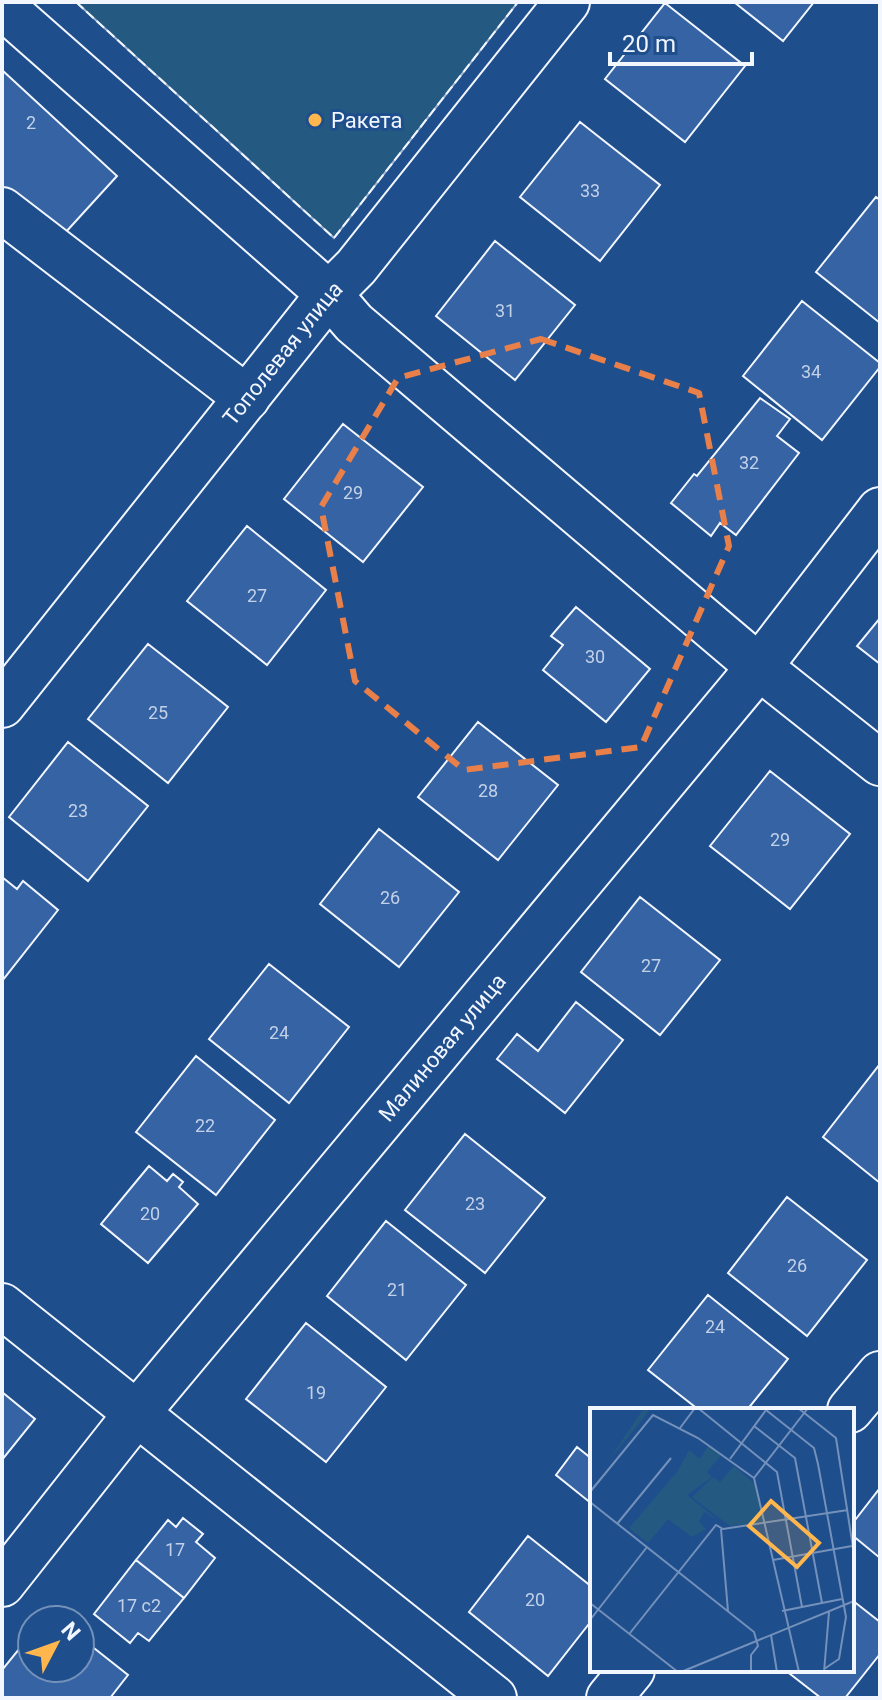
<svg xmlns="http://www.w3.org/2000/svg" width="882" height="1700" font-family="Roboto,sans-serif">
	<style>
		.pitch { fill: #245a82; stroke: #a8bbd7; stroke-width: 2 }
		.building { fill: #3563a3; stroke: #f2f6ff; stroke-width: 2 }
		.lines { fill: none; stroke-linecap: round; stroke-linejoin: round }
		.minor-casing { stroke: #f2f6ff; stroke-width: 48 }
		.minor { stroke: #1f4e8c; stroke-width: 44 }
		.fence { stroke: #f2f6ff; stroke-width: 2; stroke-dasharray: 10 4; stroke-linecap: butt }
		.marked { fill: none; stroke: #ea8049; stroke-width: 6; stroke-dasharray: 16 10; stroke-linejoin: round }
		.poi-dot { fill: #ffb74d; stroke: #1f4e8c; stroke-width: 3 }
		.labels { text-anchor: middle; stroke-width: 6; stroke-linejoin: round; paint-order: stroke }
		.number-label { font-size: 18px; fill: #c3d1e8 }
		.poi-label { font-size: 22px; fill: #f2f6ff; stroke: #1f4e8c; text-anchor: start }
		.street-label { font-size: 22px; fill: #f2f6ff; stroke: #1f4e8c }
		.inset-road { fill: none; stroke: #7391ba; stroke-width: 2 }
		.view { fill: #ffb74d; fill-opacity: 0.15; stroke: #ffb74d; stroke-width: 4 }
		.inset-edge { fill: none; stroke: #f2f6ff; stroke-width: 4 }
	</style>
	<rect width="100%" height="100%" fill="#1f4e8c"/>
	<path class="pitch" d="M 76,2 L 518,2 L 334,238 Z"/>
	<path class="building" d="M 734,2 L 814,2 L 783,41 Z
		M 665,3 L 745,66 L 685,142 L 605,79 Z
		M 2,70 L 117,176 L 54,245 L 2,197 Z
		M 580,122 L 660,185 L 600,261 L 520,197 Z
		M 876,197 L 880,200 L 880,323 L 816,272 Z
		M 495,241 L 575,305 L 515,380 L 436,316 Z
		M 802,301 L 880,363 L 880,367 L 822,440 L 743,376 Z
		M 760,398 L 790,419 L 777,436 L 799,453 L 736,535 L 720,523 L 711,536 L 671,503 L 694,474 L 697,476 Z
		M 343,424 L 423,487 L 363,562 L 284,499 Z
		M 247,526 L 326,590 L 267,665 L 187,601 Z
		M 576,607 L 650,669 L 606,722 L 543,670 L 563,645 L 551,636 Z
		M 880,618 L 880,664 L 857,646 Z
		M 148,644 L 228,707 L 168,783 L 88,719 Z
		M 478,722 L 558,785 L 498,860 L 418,797 Z
		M 68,742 L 148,806 L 88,881 L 9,817 Z
		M 770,771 L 850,834 L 790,909 L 710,846 Z
		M 379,829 L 459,892 L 399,967 L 320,904 Z
		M 2,877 L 17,889 L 23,881 L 58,910 L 2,981 Z
		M 640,897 L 720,960 L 660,1035 L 581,972 Z
		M 269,964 L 349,1027 L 289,1103 L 209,1039 Z
		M 576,1002 L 623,1040 L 565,1113 L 497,1059 L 517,1034 L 538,1051 Z
		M 196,1056 L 275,1120 L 216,1195 L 136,1132 Z
		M 880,1064 L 880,1183 L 823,1137 Z
		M 465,1134 L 545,1198 L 485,1273 L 405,1210 Z
		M 149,1166 L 167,1181 L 173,1174 L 183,1182 L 179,1187 L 198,1204 L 148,1263 L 101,1224 Z
		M 787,1197 L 867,1260 L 807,1336 L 728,1273 Z
		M 386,1221 L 466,1285 L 406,1360 L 327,1296 Z
		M 708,1295 L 788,1359 L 747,1410 L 699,1410 L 648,1370 Z
		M 306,1323 L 386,1387 L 326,1462 L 246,1399 Z
		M 2,1392 L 35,1419 L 2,1460 Z
		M 577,1447 L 592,1459 L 592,1504 L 556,1475 Z
		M 880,1488 L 880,1558 L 852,1535 L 852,1524 Z
		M 183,1518 L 203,1534 L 196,1542 L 215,1558 L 184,1598 L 136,1560 L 168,1520 L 176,1527 Z
		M 528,1536 L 592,1587 L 592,1620 L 548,1676 L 469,1612 Z
		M 136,1560 L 184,1598 L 149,1641 L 138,1633 L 130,1643 L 94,1614 Z
		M 852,1600 L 880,1622 L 880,1654 L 845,1698 L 821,1698 L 785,1670 L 852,1670 Z
		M 32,1633 L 32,1668 L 80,1668 L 80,1637 L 128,1675 L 110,1698 L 3,1698 L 2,1670 Z"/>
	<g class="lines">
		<defs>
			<g id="minor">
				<path d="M 2,6 L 329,294 L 354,323 L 759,667 L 880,763"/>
				<path d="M 2,210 L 247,398"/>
				<path id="s1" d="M 2,705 L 329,294 L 356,267 L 567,2"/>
				<path d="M 2,1306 L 494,1698"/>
				<path d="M 850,1410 L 880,1374"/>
				<path id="s2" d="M 2,1584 L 137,1413 L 759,667 L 880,510"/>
				<path d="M 609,1698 L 632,1670"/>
			</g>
		</defs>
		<use href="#minor" class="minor-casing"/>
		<use href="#minor" class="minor"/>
		<path class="fence" d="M 76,2 L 334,238 L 518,2"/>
	</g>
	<path class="marked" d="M 541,339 L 699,393 L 729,546 L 641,747 L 464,770 L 355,681 L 321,507 L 398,378 Z"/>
	<circle class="poi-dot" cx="315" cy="120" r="8"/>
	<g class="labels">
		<g class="number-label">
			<text x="31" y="129">2</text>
			<text x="590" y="197">33</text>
			<text x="505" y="317">31</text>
			<text x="811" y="378">34</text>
			<text x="749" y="469">32</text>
			<text x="353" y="499">29</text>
			<text x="257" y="602">27</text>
			<text x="595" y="663">30</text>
			<text x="158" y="719">25</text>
			<text x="488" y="797">28</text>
			<text x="78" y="817">23</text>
			<text x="780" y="846">29</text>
			<text x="390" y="904">26</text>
			<text x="651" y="972">27</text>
			<text x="279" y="1039">24</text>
			<text x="205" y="1132">22</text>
			<text x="475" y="1210">23</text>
			<text x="150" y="1220">20</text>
			<text x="797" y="1272">26</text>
			<text x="397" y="1296">21</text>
			<text x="715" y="1333">24</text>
			<text x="316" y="1399">19</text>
			<text x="175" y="1556">17</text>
			<text x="535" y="1606">20</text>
			<text x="139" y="1612">17 с2</text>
		</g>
		<g class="poi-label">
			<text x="331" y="128">Ракета</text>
		</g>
		<g class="street-label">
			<text dy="8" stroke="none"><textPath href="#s1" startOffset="450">Тополевая улица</textPath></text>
			<text dy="8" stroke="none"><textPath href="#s2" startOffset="694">Малиновая улица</textPath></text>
		</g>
	</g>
	<g transform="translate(590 1408)">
		<rect width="264" height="264" fill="#1f4e8c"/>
		<path d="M 118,38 L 131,47 L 117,64 L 122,69 L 97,87 L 128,112 L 114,104 L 109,114 L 116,121 L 102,129 L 78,111 L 58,135 L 39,120 L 87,64 L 99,42 L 110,51 Z" fill="#245a82"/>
		<path d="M 54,0 L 59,0 L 56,7 L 19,52 Z" fill="#245a82"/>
		<path d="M 144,58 L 167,78 L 174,114 L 140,118 L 102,89 L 123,69 L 130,74 Z" fill="#245a82"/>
		<path class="inset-road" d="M 108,0 L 187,64 L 212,199M 208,0 L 246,30 L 264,146M 176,2 L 224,40 L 228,56 L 256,209 L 249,251 L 234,261M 164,18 L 205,50 L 232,195M 90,20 L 105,0M 140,51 L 176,2M 164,70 L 218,0M 0,84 L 63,7 L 108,30 L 164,70 L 209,264M 0,94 L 164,224 L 168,238 L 161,247 L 161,264M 27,116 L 81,50M 131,121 L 138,203M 183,152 L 262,138M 0,195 L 88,264M 192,203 L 252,191M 0,212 L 57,139M 40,225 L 126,117 L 133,121 L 258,102M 181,227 L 187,264M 91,264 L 264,193M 234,264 L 239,204"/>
		<path class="view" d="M 181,93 L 229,135 L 207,159 L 159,118 Z"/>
		<rect width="264" height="264" class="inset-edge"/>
	</g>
	<rect width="882" height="1700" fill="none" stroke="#f2f6ff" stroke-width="8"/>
	<g transform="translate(56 1644) rotate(49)"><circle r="38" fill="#1f4e8c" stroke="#7391ba" stroke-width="2"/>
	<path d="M0-6L14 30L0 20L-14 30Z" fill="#ffb74d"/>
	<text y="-12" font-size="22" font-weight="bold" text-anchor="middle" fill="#f2f6ff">N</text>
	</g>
	<path d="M610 52v12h142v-12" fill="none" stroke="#f2f6ff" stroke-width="4"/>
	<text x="622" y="52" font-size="24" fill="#f2f6ff" stroke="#1f4e8c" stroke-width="6" paint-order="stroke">20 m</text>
</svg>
